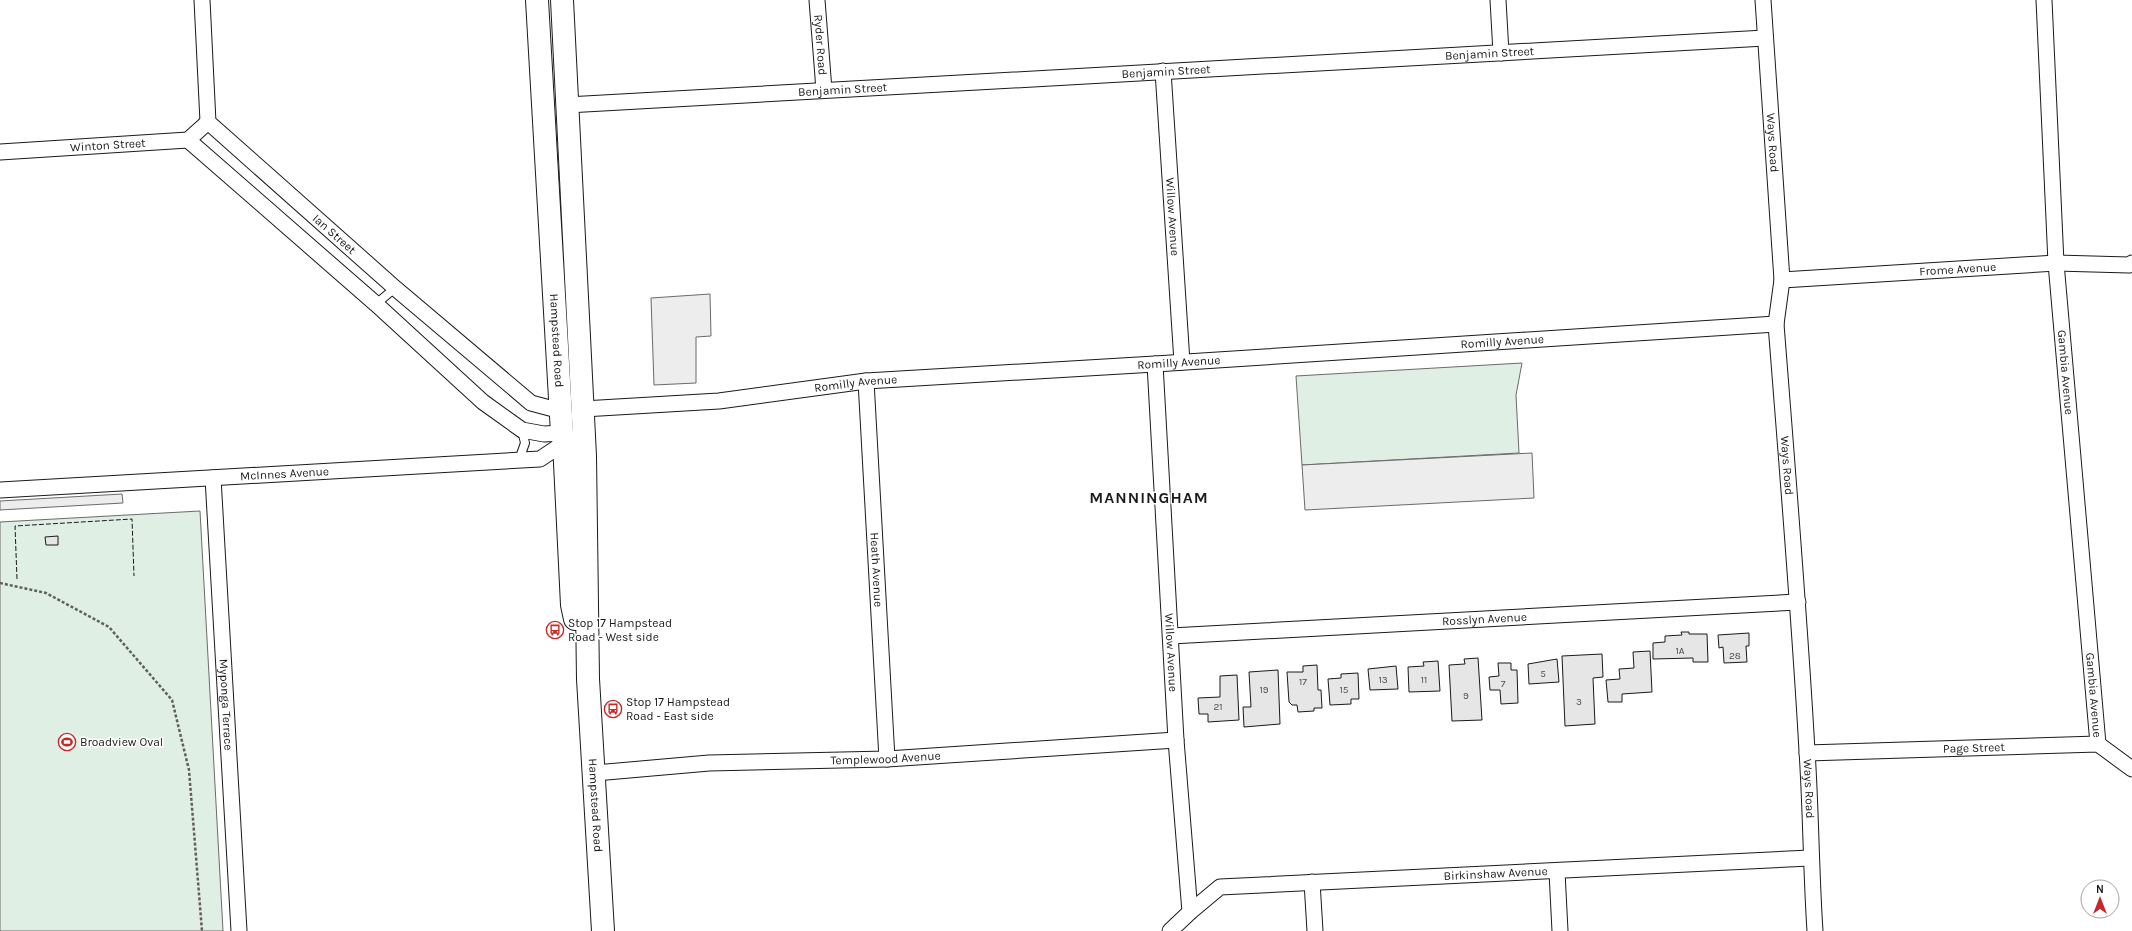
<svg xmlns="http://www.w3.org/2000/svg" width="2132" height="931" font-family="Karla,sans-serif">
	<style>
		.green { fill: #e0efe3; stroke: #6a6a6a }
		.parking { fill: #ededed; stroke: #6a6a6a }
		.building { fill: #e6e6e6; stroke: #1a1a1a }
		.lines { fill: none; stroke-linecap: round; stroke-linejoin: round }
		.service-casing { stroke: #1a1a1a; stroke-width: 10 }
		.minor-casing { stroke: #1a1a1a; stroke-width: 17 }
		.trunk-casing { stroke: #1a1a1a; stroke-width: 24 }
		.path { stroke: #5f5f5f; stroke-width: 2.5; stroke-dasharray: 3 2; stroke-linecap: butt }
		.service { stroke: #fff; stroke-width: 8 }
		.minor { stroke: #fff; stroke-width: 15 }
		.trunk { stroke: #fff; stroke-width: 22 }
		.fence { stroke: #1a1a1a; stroke-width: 1; stroke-dasharray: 5 2; stroke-linecap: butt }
		.labels { text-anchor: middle; stroke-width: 3; stroke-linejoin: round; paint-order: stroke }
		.number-label { font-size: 10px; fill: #4d4d4d }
		.street-label { font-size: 12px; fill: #1a1a1a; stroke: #fff }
		.poi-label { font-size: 12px; fill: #1a1a1a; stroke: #fff; text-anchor: start }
		.district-label { font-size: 16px; font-weight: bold; letter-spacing: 1px; fill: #1a1a1a; stroke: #fff }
	</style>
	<rect width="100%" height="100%" fill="#fff"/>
	<path class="green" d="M 1522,363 L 1516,395 L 1519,453 L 1302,465 L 1296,376 Z
		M 200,511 L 223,931 L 0,931 L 0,522 Z"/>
	<path class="parking" d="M 710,294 L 711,336 L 696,337 L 696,383 L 654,385 L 651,298 Z
		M 1532,453 L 1534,498 L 1305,510 L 1302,465 Z
		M 122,494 L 123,503 L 0,510 L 0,501 Z"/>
	<path class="building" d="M 58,536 L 58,545 L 46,545 L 45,537 Z
		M 1681,632 L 1689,632 L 1689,634 L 1707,634 L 1708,662 L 1693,662 L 1693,658 L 1653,659 L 1653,643 L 1665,642 L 1665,636 L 1682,635 Z
		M 1749,633 L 1749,646 L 1746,646 L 1747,662 L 1724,663 L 1723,647 L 1719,648 L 1718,635 Z
		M 1650,651 L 1652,692 L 1622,694 L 1622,702 L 1608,702 L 1606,680 L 1620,679 L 1619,669 L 1634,668 L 1633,652 Z
		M 1602,654 L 1603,677 L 1593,678 L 1595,724 L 1565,726 L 1562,656 Z
		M 1478,658 L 1482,720 L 1452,721 L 1449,665 L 1465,664 L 1464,659 Z
		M 1557,659 L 1559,682 L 1529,684 L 1528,664 Z
		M 1438,661 L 1440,691 L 1409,692 L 1408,667 L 1424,666 L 1423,662 Z
		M 1498,663 L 1511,663 L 1511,670 L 1517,670 L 1518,703 L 1501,704 L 1500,690 L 1490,690 L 1489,677 L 1499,676 Z
		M 1317,665 L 1318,690 L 1321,690 L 1322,708 L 1314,708 L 1314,711 L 1298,712 L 1297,705 L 1292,705 L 1289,702 L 1287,672 L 1303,672 L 1303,666 Z
		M 1396,666 L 1398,689 L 1370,690 L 1368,669 Z
		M 1278,670 L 1280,724 L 1244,727 L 1243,707 L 1251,707 L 1249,672 Z
		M 1358,673 L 1359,699 L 1351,699 L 1351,704 L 1330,705 L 1328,679 L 1341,678 L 1341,674 Z
		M 1237,675 L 1239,720 L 1208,722 L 1208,714 L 1199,714 L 1198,698 L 1220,697 L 1220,676 Z"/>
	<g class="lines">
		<defs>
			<path id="service" d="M 376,304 L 395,288
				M 519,460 L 525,443 L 522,430"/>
			<g id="minor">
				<path id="s1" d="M 202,0 L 208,122 L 395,288 L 531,403 L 561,411"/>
				<path id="s2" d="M 817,0 L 824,90"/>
				<path d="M 1498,0 L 1501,53"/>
				<path id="s3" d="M 1763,0 L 1782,280 L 1776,324 C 1787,466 1799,608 1807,751 C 1811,811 1811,871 1815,931"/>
				<path id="s4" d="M 2044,0 L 2056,263 L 2098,744"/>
				<path id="s5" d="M 1163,71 L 1182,362"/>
				<path id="s6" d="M 567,105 L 1765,38"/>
				<path d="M 188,140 L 376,304 L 483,402 L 522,430 L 544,434 L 562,433"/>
				<path id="s7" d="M 0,152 L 188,140 L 208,122"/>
				<path id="s8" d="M 1782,280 L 2056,263 L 2129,265 L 2132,263"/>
				<path id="s9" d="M 1155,364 L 1176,740 L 1190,912 L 1170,931"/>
				<path id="s10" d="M 866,381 L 887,759"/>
				<path id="s11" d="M 583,409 L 719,401 L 866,381 L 1155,364 L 1776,324"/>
				<path id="s12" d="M 213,478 L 239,931"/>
				<path id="s13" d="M 0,490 L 540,459 L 564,443"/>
				<path id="s14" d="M 1171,636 L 1798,602"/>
				<path id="s15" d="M 1807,753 L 2098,744 L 2132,769"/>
				<path id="s16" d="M 595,773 L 709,763 L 887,759 L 1176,740"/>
				<path d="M 1557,872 L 1560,931"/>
				<path d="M 1312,882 L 1315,931"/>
				<path id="s17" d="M 1190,912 L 1220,887 L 1810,858"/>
			</g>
			<g id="trunk">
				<path id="s18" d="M 537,0 L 562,433 L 564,443 L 572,605 L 575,619"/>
				<path id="s19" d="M 562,0 L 585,456 L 588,679 L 603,931"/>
			</g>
		</defs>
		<use href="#service" class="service-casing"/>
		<use href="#minor" class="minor-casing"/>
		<use href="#trunk" class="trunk-casing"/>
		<path class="path" d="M 0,583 L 46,593 L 109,627 L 172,700 L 189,770 L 202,931"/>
		<use href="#service" class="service"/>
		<use href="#minor" class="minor"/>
		<use href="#trunk" class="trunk"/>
		<path class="fence" d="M 17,579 L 15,526 L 132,519 L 134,576"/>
	</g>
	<defs>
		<symbol id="bus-ring" viewBox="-11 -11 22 22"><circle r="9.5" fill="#fff" stroke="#c62828" stroke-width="1.5"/><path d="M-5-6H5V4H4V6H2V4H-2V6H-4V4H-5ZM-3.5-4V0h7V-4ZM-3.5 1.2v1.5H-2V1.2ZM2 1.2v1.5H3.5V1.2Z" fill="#c62828"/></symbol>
		<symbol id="stadium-ring" viewBox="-11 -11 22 22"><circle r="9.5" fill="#fff" stroke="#c62828" stroke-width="1.5"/><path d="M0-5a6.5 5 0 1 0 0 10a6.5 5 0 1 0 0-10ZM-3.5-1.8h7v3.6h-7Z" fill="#c62828"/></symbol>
	</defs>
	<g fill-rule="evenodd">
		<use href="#bus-ring" x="545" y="620" width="20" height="20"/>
		<use href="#bus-ring" x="603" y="699" width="20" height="20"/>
		<use href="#stadium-ring" x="57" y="732" width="20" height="20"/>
	</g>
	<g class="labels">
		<g class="number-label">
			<text x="1680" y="654">1A</text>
			<text x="1735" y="659">28</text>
			<text x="1543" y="677">5</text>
			<text x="1383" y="683">13</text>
			<text x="1424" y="683">11</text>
			<text x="1303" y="685">17</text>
			<text x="1503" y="687">7</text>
			<text x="1264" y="693">19</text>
			<text x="1344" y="693">15</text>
			<text x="1466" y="699">9</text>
			<text x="1579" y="705">3</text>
			<text x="1218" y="710">21</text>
		</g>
		<g class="street-label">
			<text dy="4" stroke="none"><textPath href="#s2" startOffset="45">Ryder Road</textPath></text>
			<text dy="4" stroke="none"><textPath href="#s6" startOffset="924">Benjamin Street</textPath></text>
			<text dy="4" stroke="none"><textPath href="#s6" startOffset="600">Benjamin Street</textPath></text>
			<text dy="4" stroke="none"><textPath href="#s6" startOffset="276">Benjamin Street</textPath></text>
			<text dy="4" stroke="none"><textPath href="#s3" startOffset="143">Ways Road</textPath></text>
			<text dy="4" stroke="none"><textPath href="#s7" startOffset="108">Winton Street</textPath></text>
			<text dy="4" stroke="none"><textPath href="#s5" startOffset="146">Willow Avenue</textPath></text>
			<text dy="4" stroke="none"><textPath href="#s1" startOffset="291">Ian Street</textPath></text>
			<text dy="4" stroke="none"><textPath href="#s8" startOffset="176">Frome Avenue</textPath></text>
			<text dy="4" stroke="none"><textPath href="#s18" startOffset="341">Hampstead Road</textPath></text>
			<text dy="4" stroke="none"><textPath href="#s11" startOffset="922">Romilly Avenue</textPath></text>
			<text dy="4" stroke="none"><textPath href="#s11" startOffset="598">Romilly Avenue</textPath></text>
			<text dy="4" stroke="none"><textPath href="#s4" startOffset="373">Gambia Avenue</textPath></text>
			<text dy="4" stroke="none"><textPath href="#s11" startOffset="274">Romilly Avenue</textPath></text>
			<text dy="4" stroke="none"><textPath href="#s3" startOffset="467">Ways Road</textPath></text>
			<text dy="4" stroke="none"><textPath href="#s13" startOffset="285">McInnes Avenue</textPath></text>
			<text dy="4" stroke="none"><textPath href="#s10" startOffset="189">Heath Avenue</textPath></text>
			<text dy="4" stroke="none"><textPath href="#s14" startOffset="314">Rosslyn Avenue</textPath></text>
			<text dy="4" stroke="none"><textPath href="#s9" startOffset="289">Willow Avenue</textPath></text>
			<text dy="4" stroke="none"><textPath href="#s4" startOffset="697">Gambia Avenue</textPath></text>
			<text dy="4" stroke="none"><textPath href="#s12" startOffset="227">Myponga Terrace</textPath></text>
			<text dy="4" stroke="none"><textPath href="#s15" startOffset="167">Page Street</textPath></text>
			<text dy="4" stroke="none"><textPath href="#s16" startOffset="291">Templewood Avenue</textPath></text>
			<text dy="4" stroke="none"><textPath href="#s3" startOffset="791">Ways Road</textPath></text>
			<text dy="4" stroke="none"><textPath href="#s19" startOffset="806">Hampstead Road</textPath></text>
			<text dy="4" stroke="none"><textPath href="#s17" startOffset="315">Birkinshaw Avenue</textPath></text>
		</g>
		<g class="poi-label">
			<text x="568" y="627">Stop 17 Hampstead<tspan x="568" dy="14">Road - West side</tspan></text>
			<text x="626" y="706">Stop 17 Hampstead<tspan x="626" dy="14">Road - East side</tspan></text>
			<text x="80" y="746">Broadview Oval</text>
		</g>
		<g class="district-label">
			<text x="1149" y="503">MANNINGHAM</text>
		</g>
	</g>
	<g transform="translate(2100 899)"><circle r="19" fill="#ffffff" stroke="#a3a3a3"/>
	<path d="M0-3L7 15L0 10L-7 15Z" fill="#c62828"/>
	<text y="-6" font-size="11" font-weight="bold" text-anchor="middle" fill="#1a1a1a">N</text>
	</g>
</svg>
